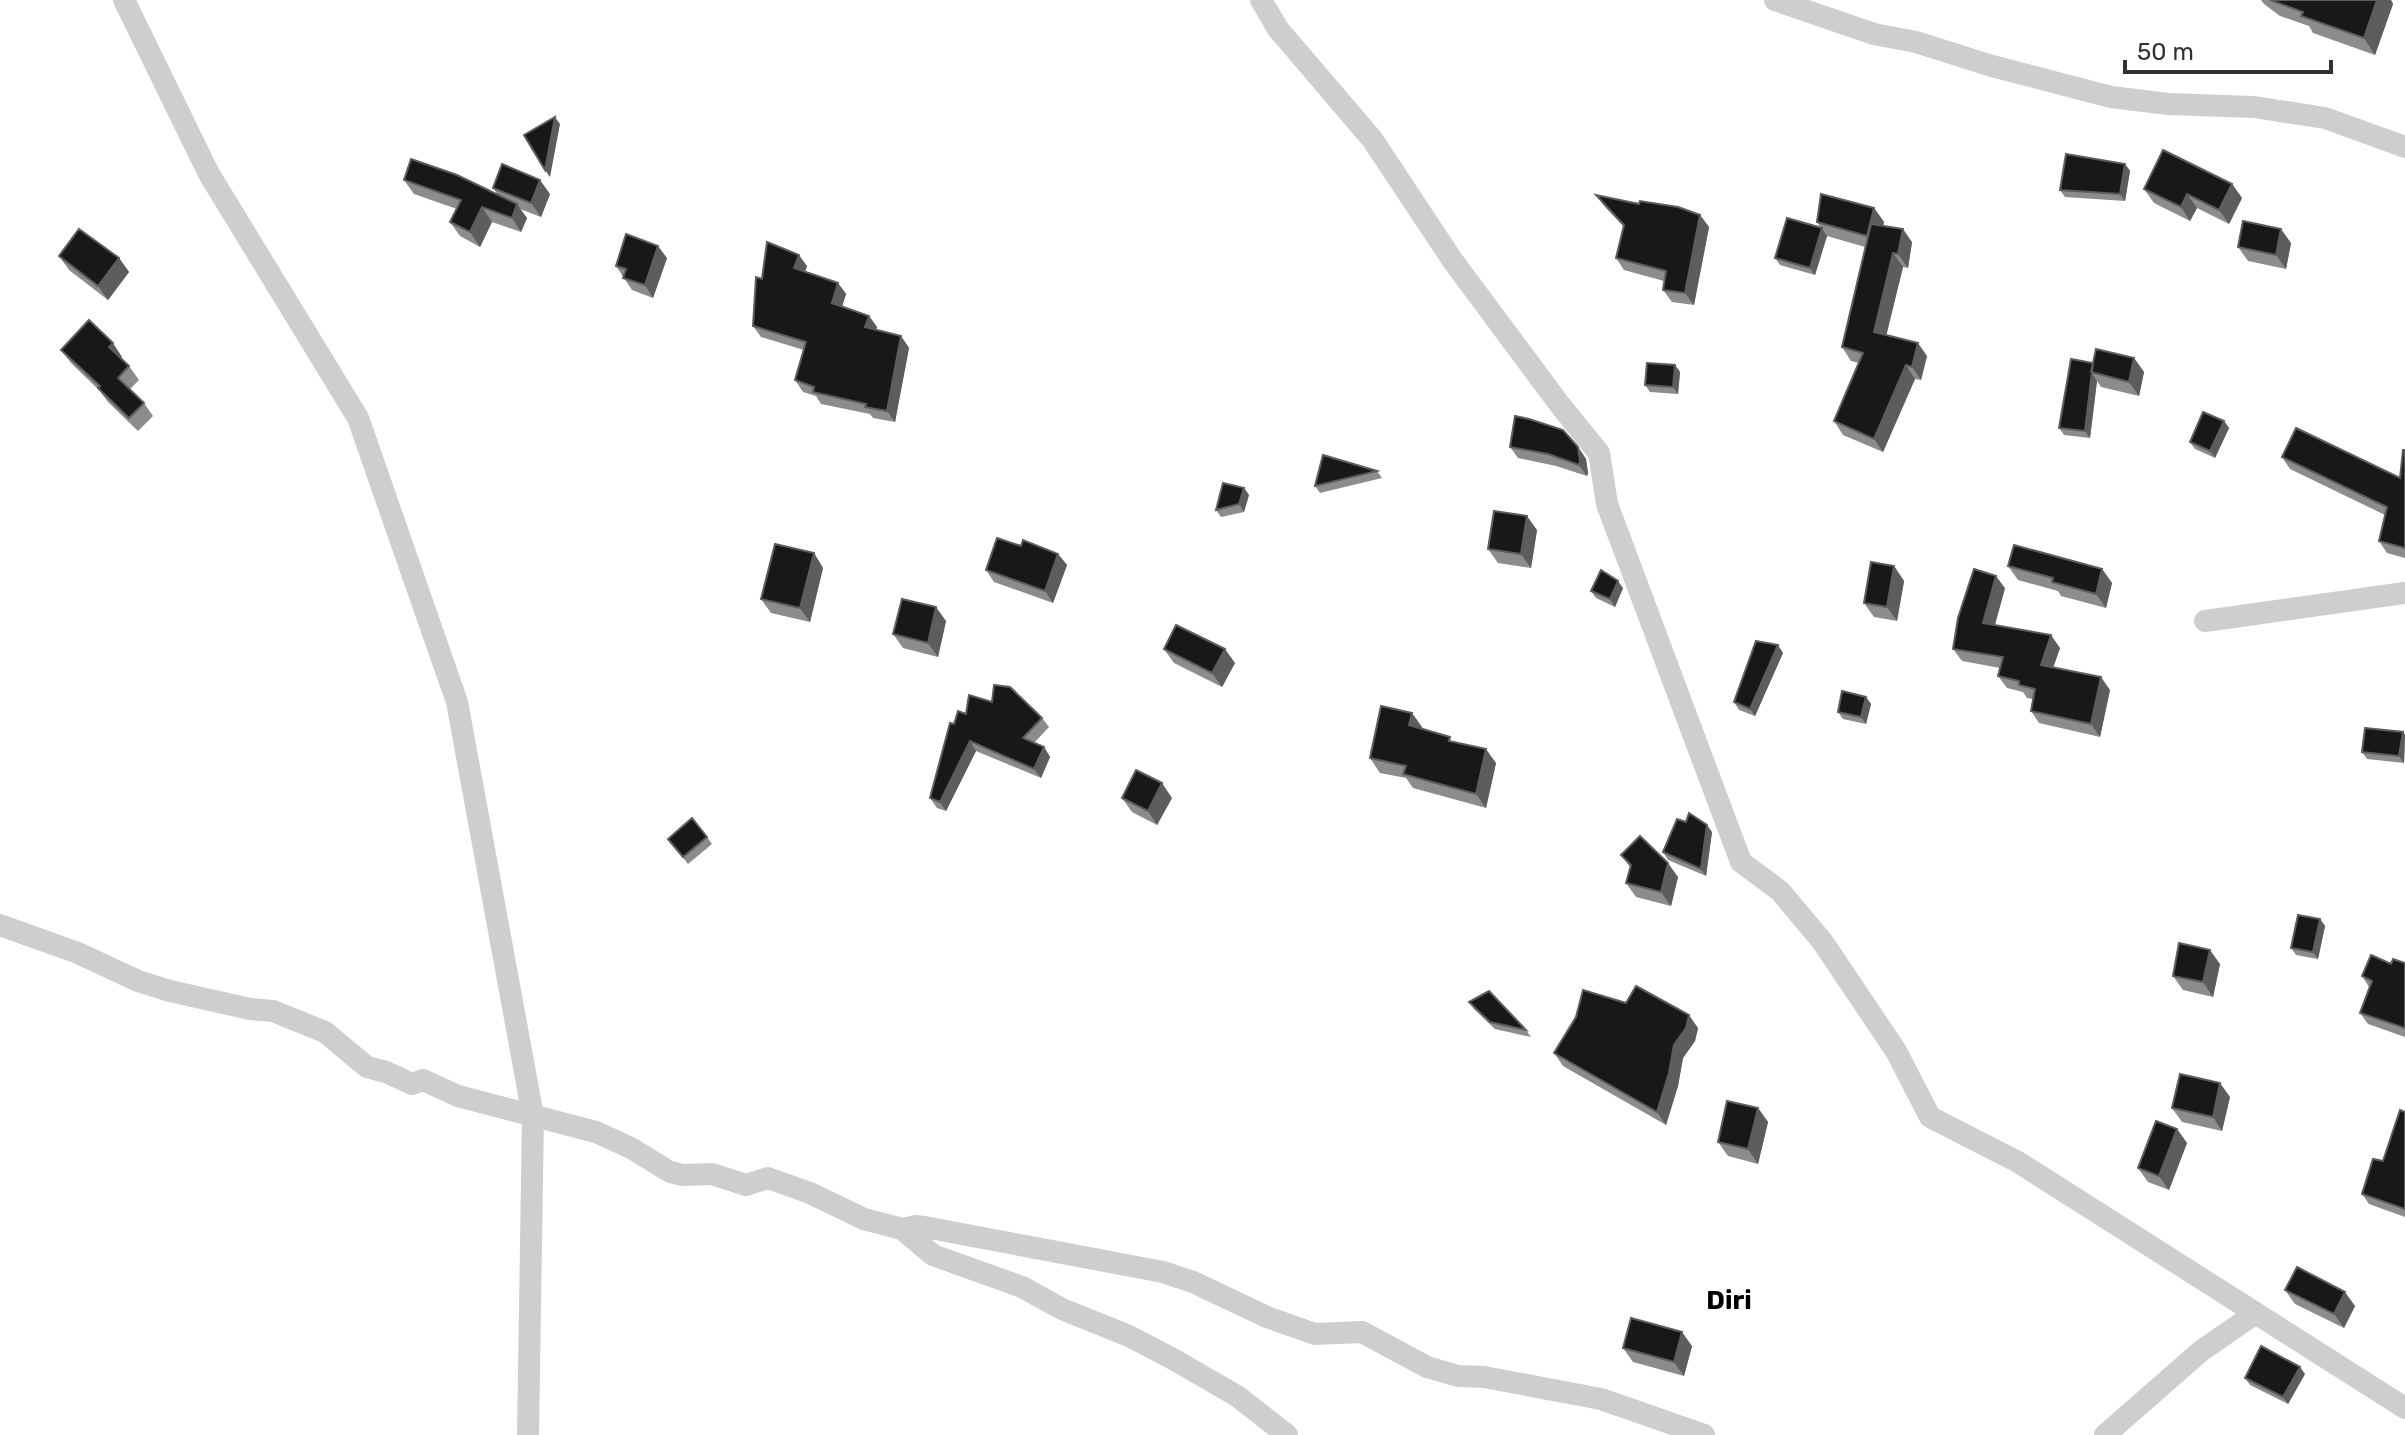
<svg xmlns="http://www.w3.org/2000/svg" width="2405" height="1435" font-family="Rubik,sans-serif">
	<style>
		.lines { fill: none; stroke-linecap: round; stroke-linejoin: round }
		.street { stroke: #cecece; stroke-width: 22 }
		.wall { fill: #8c8c8c }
		.shaded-wall { fill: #5d5d5d }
		.building { fill: #181818; stroke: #5d5d5d; stroke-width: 2 }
		.labels { text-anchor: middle; stroke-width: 8; stroke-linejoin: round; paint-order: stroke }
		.quarter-label { font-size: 26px; font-weight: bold; fill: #000; stroke: #fff }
	</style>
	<rect width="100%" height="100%" fill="#fff"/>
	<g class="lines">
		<path class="street" d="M 124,0 L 209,174 L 358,418 L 457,702 L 533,1116 L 528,1435
			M 1261,0 L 1278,29 L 1372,139 L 1453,261 L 1560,405 L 1599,453 L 1607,504 L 1741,862 L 1780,891 L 1822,941 L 1896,1051 L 1930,1117 L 2018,1162 L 2405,1408
			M 1775,0 L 1874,34 L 1916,42 L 1992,66 L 2111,97 L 2168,104 L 2254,107 L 2325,118 L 2405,147
			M 2205,621 L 2405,593
			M 0,925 L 78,953 L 138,981 L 170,991 L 250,1009 L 273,1011 L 325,1032 L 367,1067 L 386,1072 L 412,1084 L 423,1080 L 458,1096 L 596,1132 L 631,1148 L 670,1172 L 683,1175 L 712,1174 L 746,1185 L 768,1178 L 810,1193 L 864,1219 L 902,1229 L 933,1255 L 1022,1287 L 1062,1309 L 1129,1336 L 1173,1359 L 1237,1396 L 1287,1435
			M 902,1229 L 916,1226 L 930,1228 L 1163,1272 L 1193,1282 L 1267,1317 L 1315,1334 L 1362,1332 L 1427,1367 L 1458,1376 L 1484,1377 L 1601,1399 L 1704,1435
			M 2105,1435 L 2201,1351 L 2256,1313"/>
	</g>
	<path class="wall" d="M 2261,0 L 2391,0 L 2393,4 L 2375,55 L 2313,33 L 2309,26 L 2280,16 L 2264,4 Z
		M 2125,164 L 2130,171 L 2125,201 L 2065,197 L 2060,190 Z
		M 404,180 L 498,195 L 493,188 L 550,194 L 541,217 L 520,209 L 527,218 L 521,232 L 492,222 L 480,247 L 460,236 L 450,222 L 457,209 L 414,194 Z
		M 2232,184 L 2242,198 L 2229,224 L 2197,208 L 2190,221 L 2154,203 L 2144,189 Z
		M 1596,195 L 1700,215 L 1709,227 L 1694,305 L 1672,302 L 1663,290 L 1664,281 L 1624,270 L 1616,258 L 1624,227 L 1605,207 Z
		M 1874,208 L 1884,222 L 1883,226 L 1912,242 L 1908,268 L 1903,267 L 1886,335 L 1927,356 L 1921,380 L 1915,379 L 1883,452 L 1843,435 L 1834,421 L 1859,363 L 1851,361 L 1842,347 L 1865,247 L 1827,236 L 1815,275 L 1780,265 L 1775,258 L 1821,228 L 1817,222 Z
		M 2291,243 L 2286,269 L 2248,261 L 2238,247 Z
		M 59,256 L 119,258 L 129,272 L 108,300 L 69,270 Z
		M 667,258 L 653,298 L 632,290 L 616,266 Z
		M 807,266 L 805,272 L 838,283 L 846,294 L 842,306 L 869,316 L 877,327 L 876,330 L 901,336 L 909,348 L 895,422 L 873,418 L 870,414 L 821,404 L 816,396 L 803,392 L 795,380 L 804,350 L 761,337 L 753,326 L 762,279 Z
		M 61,350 L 122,357 L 121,358 L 129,366 L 139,380 L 130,389 L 144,403 L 153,416 L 138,431 L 108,402 L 99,390 L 71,363 Z
		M 2134,358 L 2144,372 L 2139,396 L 2101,387 L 2097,381 L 2090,438 L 2064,435 L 2059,428 L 2093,363 Z
		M 1675,365 L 1680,372 L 1678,394 L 1650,392 L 1645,385 Z
		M 2224,421 L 2229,428 L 2215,458 L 2195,449 L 2190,442 Z
		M 1510,447 L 1578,447 L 1586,459 L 1588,473 L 1587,476 L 1556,466 L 1518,458 Z
		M 2405,450 L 2405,558 L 2387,553 L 2379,541 L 2385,515 L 2290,469 L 2282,457 L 2400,478 Z
		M 1377,471 L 1382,478 L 1320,493 L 1315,486 Z
		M 1244,488 L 1249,495 L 1244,512 L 1221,517 L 1216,510 Z
		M 1537,530 L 1531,568 L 1498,563 L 1488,549 Z
		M 1021,546 L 1058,554 L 1067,565 L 1053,603 L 994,582 L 986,570 Z
		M 814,553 L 823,568 L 810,622 L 771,613 L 761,599 Z
		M 1894,566 L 1904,581 L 1897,621 L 1874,617 L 1864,603 Z
		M 2008,566 L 2102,569 L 2112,583 L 2106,608 L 2061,596 L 2058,591 L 2018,580 Z
		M 1623,588 L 1615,607 L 1596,598 L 1591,591 Z
		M 2005,588 L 1995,625 L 2060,648 L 2053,667 L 2110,690 L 2100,737 L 2039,723 L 2031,711 L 2033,699 L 2027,698 L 2023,692 L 2007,688 L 1998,676 L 2000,668 L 1962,661 L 1953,649 Z
		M 946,621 L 938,657 L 903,648 L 893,634 Z
		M 1164,649 L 1235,663 L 1222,687 L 1174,663 Z
		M 1783,653 L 1755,716 L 1739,710 L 1734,702 Z
		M 1866,697 L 1871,704 L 1866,724 L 1843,719 L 1838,712 Z
		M 1412,713 L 1422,728 L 1496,763 L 1486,808 L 1413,788 L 1406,778 L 1380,773 L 1370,758 Z
		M 966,714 L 1042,718 L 1049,727 L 1034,743 L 1044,747 L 1050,757 L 1041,778 L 976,751 L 946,811 L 937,808 L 930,798 L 954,724 Z
		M 2403,732 L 2405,735 L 2404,763 L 2367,759 L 2362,752 Z
		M 1122,798 L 1172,798 L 1157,825 L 1132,812 Z
		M 1712,832 L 1706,876 L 1668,860 L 1663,852 Z
		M 707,837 L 712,844 L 688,864 L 668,839 Z
		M 1621,855 L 1678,877 L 1671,906 L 1636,897 L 1626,883 L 1630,867 Z
		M 2320,919 L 2325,926 L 2318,959 L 2296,955 L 2291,948 Z
		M 2405,963 L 2405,1037 L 2368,1024 L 2360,1013 L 2369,987 L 2362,976 Z
		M 2220,964 L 2213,997 L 2183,990 L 2173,976 Z
		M 1469,1002 L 1526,1030 L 1531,1037 L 1495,1029 L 1474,1009 Z
		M 1698,1028 L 1695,1041 L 1683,1058 L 1678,1086 L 1666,1125 L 1563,1066 L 1554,1053 Z
		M 2230,1097 L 2222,1131 L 2182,1122 L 2172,1108 Z
		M 1758,1108 L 1768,1122 L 1758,1164 L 1728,1156 L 1718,1142 Z
		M 2405,1112 L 2405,1217 L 2369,1204 L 2362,1194 L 2383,1161 Z
		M 2177,1129 L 2187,1143 L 2169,1190 L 2148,1182 L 2138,1168 Z
		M 2285,1290 L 2355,1306 L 2344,1328 L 2295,1304 Z
		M 1692,1346 L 1684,1376 L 1633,1362 L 1623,1348 Z
		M 2305,1374 L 2288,1404 L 2250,1385 L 2245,1378 Z"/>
	<path class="shaded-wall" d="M 2377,0 L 2391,0 L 2393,4 L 2375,55 L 2364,38 Z
		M 555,117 L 560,124 L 550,177 L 545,170 Z
		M 2125,164 L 2130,171 L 2125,201 L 2120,194 Z
		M 540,180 L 550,194 L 541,217 L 531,203 Z
		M 2232,184 L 2242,198 L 2229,224 L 2219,210 Z
		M 2187,194 L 2197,208 L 2190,221 L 2181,207 Z
		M 517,204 L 527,218 L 521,232 L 512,218 Z
		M 482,207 L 492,222 L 480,247 L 470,232 Z
		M 1874,208 L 1884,222 L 1876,250 L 1867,236 Z
		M 1700,215 L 1709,227 L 1694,305 L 1685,293 Z
		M 1822,229 L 1827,236 L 1815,275 L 1810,268 Z
		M 1903,229 L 1912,242 L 1908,268 L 1898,254 Z
		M 2281,229 L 2291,243 L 2286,269 L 2276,255 Z
		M 658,246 L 667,258 L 653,298 L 645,285 Z
		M 1893,253 L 1903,267 L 1884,345 L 1874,332 Z
		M 799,255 L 807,266 L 802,279 L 794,268 Z
		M 119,258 L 129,272 L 108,300 L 98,286 Z
		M 838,283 L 846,294 L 840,314 L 832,303 Z
		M 869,316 L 877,327 L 873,338 L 865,327 Z
		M 901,336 L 909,348 L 895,422 L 887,411 Z
		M 113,343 L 122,357 L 119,361 L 109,347 Z
		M 1918,343 L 1927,356 L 1921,380 L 1912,367 Z
		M 2134,358 L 2144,372 L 2139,396 L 2129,382 Z
		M 1675,365 L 1680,372 L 1678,394 L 1673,387 Z
		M 1906,365 L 1915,379 L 1883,452 L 1874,439 Z
		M 2092,373 L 2097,381 L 2090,438 L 2085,431 Z
		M 2224,421 L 2229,428 L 2215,458 L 2210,451 Z
		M 1578,447 L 1586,459 L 1588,473 L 1587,476 L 1579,465 Z
		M 1244,488 L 1249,495 L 1244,512 L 1239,504 Z
		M 1527,516 L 1537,530 L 1531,568 L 1521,554 Z
		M 814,553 L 823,568 L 810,622 L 800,608 Z
		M 1058,554 L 1067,565 L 1053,603 L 1045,591 Z
		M 1894,566 L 1904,581 L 1897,621 L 1887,607 Z
		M 2102,569 L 2112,583 L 2106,608 L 2096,594 Z
		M 1996,576 L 2005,588 L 1992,635 L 1983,623 Z
		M 1618,581 L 1623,588 L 1615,607 L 1610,599 Z
		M 936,607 L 946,621 L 938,657 L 928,643 Z
		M 2051,635 L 2060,648 L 2050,677 L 2041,665 Z
		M 1778,645 L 1783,653 L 1755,716 L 1750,709 Z
		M 1225,649 L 1235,663 L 1222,687 L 1212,673 Z
		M 2101,677 L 2110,690 L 2100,737 L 2091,724 Z
		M 1866,697 L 1871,704 L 1866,724 L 1861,717 Z
		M 1412,713 L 1422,727 L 1419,739 L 1409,725 Z
		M 2403,732 L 2405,735 L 2404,763 L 2399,756 Z
		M 970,741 L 976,751 L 946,811 L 940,802 Z
		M 1044,747 L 1050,757 L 1041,778 L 1034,769 Z
		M 1486,749 L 1496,763 L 1486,808 L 1476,794 Z
		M 1162,783 L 1172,798 L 1157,825 L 1148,811 Z
		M 1707,825 L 1712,832 L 1706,876 L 1701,869 Z
		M 1668,863 L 1678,877 L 1671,906 L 1661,892 Z
		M 2320,919 L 2325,926 L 2318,959 L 2313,952 Z
		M 2210,950 L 2220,964 L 2213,997 L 2203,982 Z
		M 1689,1015 L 1698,1028 L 1695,1041 L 1683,1058 L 1678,1086 L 1666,1125 L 1657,1112 L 1674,1045 Z
		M 2220,1083 L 2230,1097 L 2222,1131 L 2213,1117 Z
		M 1758,1108 L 1768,1122 L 1758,1164 L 1748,1149 Z
		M 2177,1129 L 2187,1143 L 2169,1190 L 2159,1176 Z
		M 2345,1292 L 2355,1306 L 2344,1328 L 2334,1314 Z
		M 1682,1332 L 1692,1346 L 1684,1376 L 1674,1362 Z
		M 2300,1367 L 2305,1374 L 2288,1404 L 2283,1397 Z"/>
	<path class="building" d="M 2270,0 L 2377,0 L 2364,38 L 2301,16 L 2303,12 Z
		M 555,117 L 545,170 L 524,135 Z
		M 2163,150 L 2232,184 L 2219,210 L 2187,194 L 2181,207 L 2144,189 Z
		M 2066,154 L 2125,164 L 2120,194 L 2060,190 Z
		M 411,159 L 457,175 L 517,204 L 512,218 L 482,207 L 470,232 L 450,222 L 461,200 L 404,180 Z
		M 502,164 L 540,180 L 531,203 L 493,188 Z
		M 1821,194 L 1874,208 L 1867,236 L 1817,222 Z
		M 1596,195 L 1639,204 L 1640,201 L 1678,207 L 1700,215 L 1685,293 L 1663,290 L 1666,271 L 1616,258 L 1624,225 Z
		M 1787,218 L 1822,228 L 1810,268 L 1775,258 Z
		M 2243,221 L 2281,229 L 2276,255 L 2238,247 Z
		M 1871,224 L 1903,229 L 1898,254 L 1893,253 L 1874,332 L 1918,343 L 1912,367 L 1906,365 L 1874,439 L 1834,421 L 1863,353 L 1842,347 Z
		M 79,229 L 119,258 L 98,286 L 59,256 Z
		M 626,234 L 658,246 L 645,285 L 623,278 L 626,269 L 616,266 Z
		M 767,242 L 799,255 L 794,268 L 838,283 L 832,303 L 869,316 L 865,327 L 901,336 L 887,411 L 865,407 L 866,404 L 813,392 L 814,387 L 795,380 L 806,342 L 753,326 L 756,277 L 762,279 Z
		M 89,320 L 113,343 L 109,347 L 129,366 L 118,378 L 144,403 L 129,418 L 98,388 L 100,386 L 61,350 Z
		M 2096,349 L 2134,358 L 2129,382 L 2091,372 Z
		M 2071,359 L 2093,363 L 2085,431 L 2059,428 Z
		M 1647,363 L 1675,365 L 1673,387 L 1645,385 Z
		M 2203,412 L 2224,421 L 2210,451 L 2190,442 Z
		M 1515,416 L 1529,419 L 1563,430 L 1578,447 L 1580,461 L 1579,465 L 1548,454 L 1510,447 Z
		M 2296,428 L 2400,478 L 2403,450 L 2405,450 L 2405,548 L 2379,541 L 2387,507 L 2282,457 Z
		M 1323,455 L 1377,471 L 1315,486 Z
		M 1223,483 L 1244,488 L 1239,504 L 1216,510 Z
		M 1494,511 L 1527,516 L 1521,554 L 1488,549 Z
		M 997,538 L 1021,546 L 1023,540 L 1058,554 L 1045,591 L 986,570 Z
		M 775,544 L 814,553 L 800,608 L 761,599 Z
		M 2014,545 L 2102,569 L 2096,594 L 2052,582 L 2053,578 L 2008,566 Z
		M 1871,562 L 1894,566 L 1887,607 L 1864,603 Z
		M 1974,569 L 1996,576 L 1983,623 L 2051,635 L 2041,665 L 2101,677 L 2091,724 L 2031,711 L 2035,689 L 2019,685 L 2019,681 L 1998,676 L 2003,657 L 1953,649 L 1958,618 Z
		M 1601,570 L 1618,581 L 1610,599 L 1591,591 Z
		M 902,599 L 936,607 L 928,643 L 893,634 Z
		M 1176,625 L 1225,649 L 1212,673 L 1164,649 Z
		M 1756,641 L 1778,645 L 1750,709 L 1734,702 Z
		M 994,685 L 1010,687 L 1042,718 L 1023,738 L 1044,747 L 1034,769 L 970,741 L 940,802 L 930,798 L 950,723 L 954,724 L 958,711 L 966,714 L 969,695 L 992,702 Z
		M 1842,691 L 1866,697 L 1861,717 L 1838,712 Z
		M 1381,706 L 1412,713 L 1409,725 L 1450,737 L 1449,741 L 1486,749 L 1476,794 L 1403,774 L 1406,766 L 1370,758 Z
		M 2365,728 L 2403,732 L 2399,756 L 2362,752 Z
		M 1136,770 L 1162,783 L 1148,811 L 1122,798 Z
		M 1689,813 L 1707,825 L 1701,869 L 1663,852 L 1677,819 L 1686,822 Z
		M 692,818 L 707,837 L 683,857 L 668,839 Z
		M 1640,836 L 1668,863 L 1661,892 L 1626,883 L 1631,865 L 1621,855 Z
		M 2298,915 L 2320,919 L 2313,952 L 2291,948 Z
		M 2179,943 L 2210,950 L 2203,982 L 2173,976 Z
		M 2371,955 L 2391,964 L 2393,959 L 2405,963 L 2405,1028 L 2360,1013 L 2372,981 L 2362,976 Z
		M 1636,986 L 1689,1015 L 1686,1028 L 1674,1045 L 1669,1073 L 1657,1112 L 1554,1053 L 1576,1017 L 1583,990 L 1626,1003 Z
		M 1489,991 L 1526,1030 L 1490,1022 L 1469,1002 Z
		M 2180,1074 L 2220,1083 L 2213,1117 L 2172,1108 Z
		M 1727,1101 L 1758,1108 L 1748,1149 L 1718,1142 Z
		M 2400,1110 L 2405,1112 L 2405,1209 L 2362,1194 L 2373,1159 L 2383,1161 Z
		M 2156,1121 L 2177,1129 L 2159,1176 L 2138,1168 Z
		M 2297,1267 L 2345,1292 L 2334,1314 L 2285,1290 Z
		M 1631,1318 L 1682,1332 L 1674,1362 L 1623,1348 Z
		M 2261,1346 L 2300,1367 L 2283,1397 L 2245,1378 Z"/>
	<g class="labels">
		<g class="quarter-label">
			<text x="1729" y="1309">Diri</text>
		</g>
	</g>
	<path d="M2125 60v12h206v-12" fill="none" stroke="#313131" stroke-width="4"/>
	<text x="2137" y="60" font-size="24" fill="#313131" stroke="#ffffff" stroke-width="6" paint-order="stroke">50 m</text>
</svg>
